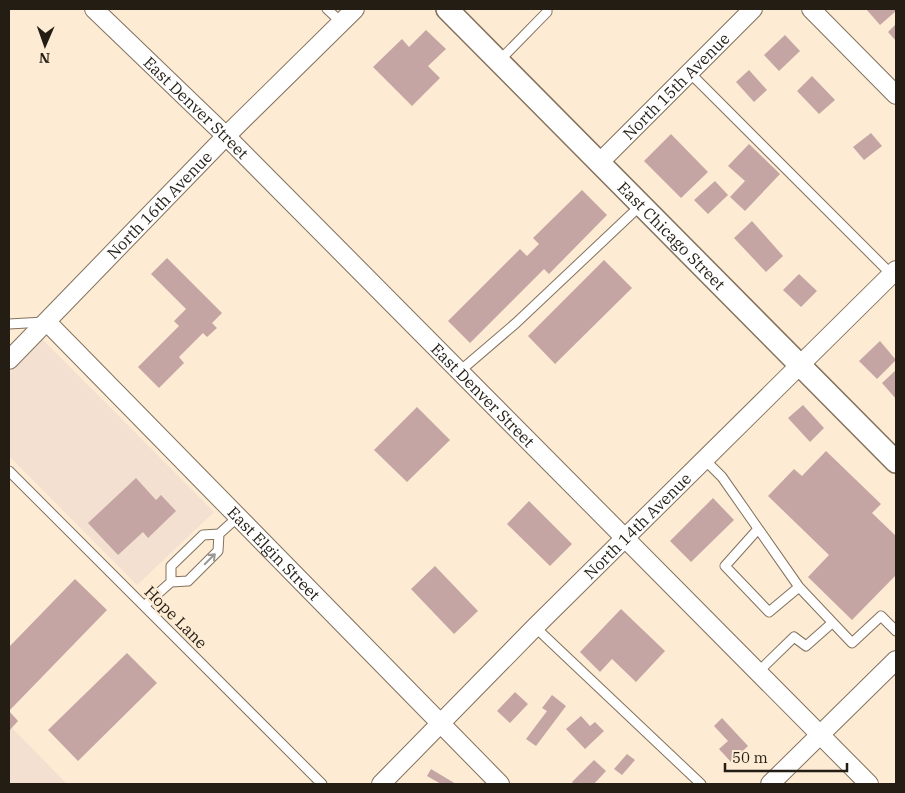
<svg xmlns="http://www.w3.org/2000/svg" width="905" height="793" font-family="'IBM Plex Serif',serif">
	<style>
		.commercial { fill: #f3e0d0 }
		.building { fill: #c4a5a4 }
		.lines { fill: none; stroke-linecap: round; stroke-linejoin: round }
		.service-casing { stroke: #82715d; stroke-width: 11 }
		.minor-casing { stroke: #82715d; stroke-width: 20 }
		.tertiary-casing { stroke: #82715d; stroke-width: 24 }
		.service { stroke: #fff; stroke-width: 9 }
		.minor { stroke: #fff; stroke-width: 18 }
		.tertiary { stroke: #fff; stroke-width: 21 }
		.oneway { stroke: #9c9995 }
		.labels { text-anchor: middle; stroke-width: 5; stroke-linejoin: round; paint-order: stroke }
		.street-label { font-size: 16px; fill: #231d14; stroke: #fdebd4 }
	</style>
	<rect width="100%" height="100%" fill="#fdebd4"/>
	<path class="commercial" d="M 42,339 L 214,512 L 137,585 L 9,456 L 9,373 Z
		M 9,725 L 67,784 L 9,784 Z"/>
	<path class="building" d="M 866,9 L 896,9 L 896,11 L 880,25 Z
		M 896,24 L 896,41 L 888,32 Z
		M 426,30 L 446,49 L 428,66 L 440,78 L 412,106 L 373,67 L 402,39 L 409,47 Z
		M 785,35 L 800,51 L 779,71 L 764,55 Z
		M 749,70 L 767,90 L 754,102 L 736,82 Z
		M 812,76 L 835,100 L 819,114 L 797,91 Z
		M 871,133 L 882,146 L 864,160 L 853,147 Z
		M 671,134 L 708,172 L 681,198 L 644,161 Z
		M 749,144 L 780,174 L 745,211 L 730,197 L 745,181 L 728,166 Z
		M 715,181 L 728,195 L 708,214 L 694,200 Z
		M 582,190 L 607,215 L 549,274 L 544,269 L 470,343 L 448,321 L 520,249 L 527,256 L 539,244 L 533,238 Z
		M 752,221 L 783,256 L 766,272 L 734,238 Z
		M 167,258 L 222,313 L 212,323 L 217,328 L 207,337 L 203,333 L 179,357 L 184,363 L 159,388 L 138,367 L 179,326 L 174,321 L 186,309 L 151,274 Z
		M 604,260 L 632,288 L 555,364 L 528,336 Z
		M 799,274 L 817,291 L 801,307 L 783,290 Z
		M 880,341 L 896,360 L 877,379 L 859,361 Z
		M 896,370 L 896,399 L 882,383 Z
		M 803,405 L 824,428 L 810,442 L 788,418 Z
		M 417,407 L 450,440 L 407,482 L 374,450 Z
		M 826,451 L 881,504 L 872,513 L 896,536 L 896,575 L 852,620 L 808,577 L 829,555 L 768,496 L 794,469 L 802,476 Z
		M 136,478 L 156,500 L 161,495 L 176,511 L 148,538 L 143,532 L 118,555 L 88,523 Z
		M 713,498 L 734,520 L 691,562 L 670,541 Z
		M 529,501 L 572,544 L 550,566 L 507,524 Z
		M 435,566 L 478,611 L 454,634 L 411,589 Z
		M 75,579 L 107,610 L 9,711 L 18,721 L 9,731 L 9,647 Z
		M 621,609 L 665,651 L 636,682 L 612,659 L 600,672 L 580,652 Z
		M 127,653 L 157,683 L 78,761 L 48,730 Z
		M 515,692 L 528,704 L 510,723 L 497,711 Z
		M 552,695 L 566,706 L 536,746 L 526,739 L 547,711 L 542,708 Z
		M 581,716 L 590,726 L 595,722 L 604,731 L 585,749 L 566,729 Z
		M 722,718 L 748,746 L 731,762 L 719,749 L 728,741 L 714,726 Z
		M 627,754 L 635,760 L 622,775 L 614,769 Z
		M 594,760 L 606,771 L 594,784 L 574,784 L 572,782 Z
		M 431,769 L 456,784 L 441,784 L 427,776 Z"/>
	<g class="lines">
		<defs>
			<path id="service" d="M 327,9 L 341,22
				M 499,61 L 547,12 L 547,9
				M 690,73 L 893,276
				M 9,324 L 44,322
				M 460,371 L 516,323 L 641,205
				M 705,460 L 722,477 L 799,587 L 852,643 L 881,616 L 896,631
				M 9,471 L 322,784
				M 758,529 L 725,566 L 769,612 L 799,587
				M 219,534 L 239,516
				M 144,606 L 171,582 L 188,581 L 218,551 L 219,534 L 203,535 L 171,566 L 171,582
				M 535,627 L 701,784
				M 758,672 L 794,637 L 806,646 L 832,623"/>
			<g id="minor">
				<path id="s1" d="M 94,9 L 226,136 L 869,784"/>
				<path d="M 811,9 L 896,95"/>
				<path id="s2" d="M 599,163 L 753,9"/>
				<path id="s3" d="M 47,322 L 500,784"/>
				<path id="s4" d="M 9,360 L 226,136 L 355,9"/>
				<path id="s5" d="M 381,784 L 535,627 L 896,270"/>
				<path d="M 770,784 L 896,660"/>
			</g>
			<g id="tertiary">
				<path id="s6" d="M 447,9 L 896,462"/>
			</g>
		</defs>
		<use href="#service" class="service-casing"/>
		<use href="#minor" class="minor-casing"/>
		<use href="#tertiary" class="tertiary-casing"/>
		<use href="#service" class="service"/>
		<use href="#minor" class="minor"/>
		<use href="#tertiary" class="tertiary"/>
	</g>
	<defs><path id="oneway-shaft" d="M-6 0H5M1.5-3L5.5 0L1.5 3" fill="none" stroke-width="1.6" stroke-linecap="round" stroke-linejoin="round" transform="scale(1.25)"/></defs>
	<use class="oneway" href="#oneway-shaft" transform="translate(210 559) rotate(-45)"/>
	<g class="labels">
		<g class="street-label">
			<text dy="6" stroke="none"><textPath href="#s2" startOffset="109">North 15th Avenue</textPath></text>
			<text dy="6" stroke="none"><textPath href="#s1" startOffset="142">East Denver Street</textPath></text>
			<text dy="6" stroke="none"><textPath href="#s4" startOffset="216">North 16th Avenue</textPath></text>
			<text dy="6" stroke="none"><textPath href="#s6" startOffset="319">East Chicago Street</textPath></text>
			<text dy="6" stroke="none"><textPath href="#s1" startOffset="548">East Denver Street</textPath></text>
			<text dy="6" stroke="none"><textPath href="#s5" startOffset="364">North 14th Avenue</textPath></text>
			<text dy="6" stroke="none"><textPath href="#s3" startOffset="324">East Elgin Street</textPath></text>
			<text transform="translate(176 617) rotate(45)" y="6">Hope Lane</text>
		</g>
	</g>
	<rect width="905" height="793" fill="none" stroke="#231d14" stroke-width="20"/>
	<g transform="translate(45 45) rotate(182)" stroke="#fdebd4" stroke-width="4" paint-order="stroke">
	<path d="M0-4L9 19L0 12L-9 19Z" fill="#231d14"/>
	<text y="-8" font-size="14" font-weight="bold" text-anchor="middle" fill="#231d14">N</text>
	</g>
	<path d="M725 763v8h122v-8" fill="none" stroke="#231d14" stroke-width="2.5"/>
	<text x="732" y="763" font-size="15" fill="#231d14" stroke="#fdebd4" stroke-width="4" paint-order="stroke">50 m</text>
</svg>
